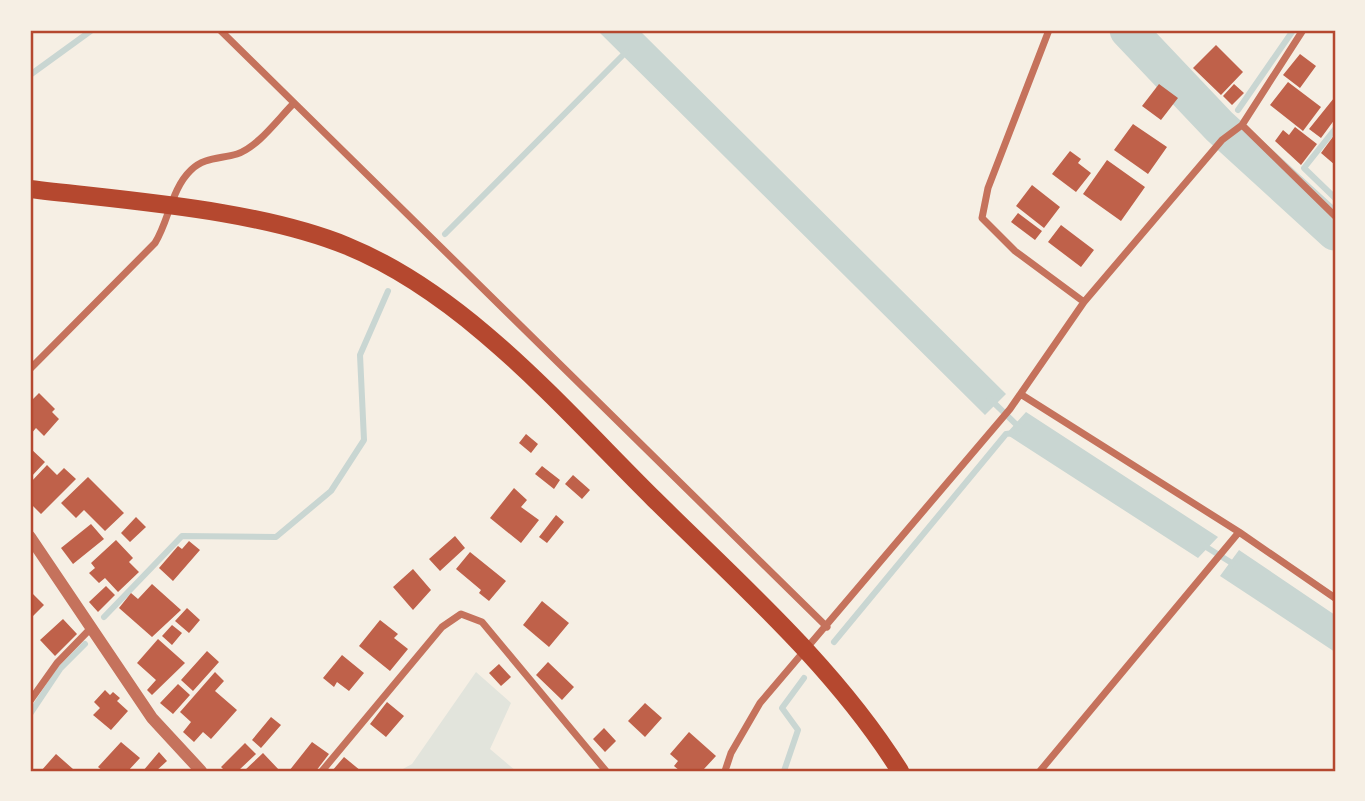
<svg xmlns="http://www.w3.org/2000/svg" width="1365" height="801" font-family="Signika,sans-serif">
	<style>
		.green { fill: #e2e4dc }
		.water { fill: #c9d6d2 }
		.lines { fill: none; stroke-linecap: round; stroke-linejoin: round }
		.stream { stroke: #c9d6d2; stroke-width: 6 }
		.river { stroke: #c9d6d2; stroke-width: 37 }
		.building { fill: #bf614a }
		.minor { stroke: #c5725c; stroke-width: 7 }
		.tertiary { stroke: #c5725c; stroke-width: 12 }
		.primary { stroke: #b5482f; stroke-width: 18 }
		.neatline { fill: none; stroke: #b5482f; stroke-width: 2.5 }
	</style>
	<rect width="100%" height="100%" fill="#f6efe4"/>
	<path class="green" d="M 476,672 L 511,703 L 490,749 L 516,771 L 399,771 L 412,764 Z"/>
	<path class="water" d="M 597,30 L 639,30 L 1006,394 L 985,415 Z
		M 1026,412 L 1218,537 L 1198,558 L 1006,434 Z
		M 1239,550 L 1335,615 L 1335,652 L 1220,576 Z"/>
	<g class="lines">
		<path class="stream" d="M 30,75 L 92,30
			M 1238,110 L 1292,32
			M 1335,129 L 1304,168 L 1335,198
			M 445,234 L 626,52
			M 990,399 L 1020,428
			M 1203,545 L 1235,565
			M 104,617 L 182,536 L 276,537 L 331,491 L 364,440 L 360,355 L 388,291
			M 834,642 L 1006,434 L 1014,433
			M 30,714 L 60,669 L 85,644
			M 784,771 L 798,730 L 782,708 L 804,678"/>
		<path class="river" d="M 1128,30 L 1219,126 L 1335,232"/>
	</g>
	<path class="building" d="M 1216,45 L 1243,72 L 1221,95 L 1193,68 Z
		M 1300,54 L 1316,66 L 1300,88 L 1283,75 Z
		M 1288,82 L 1321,107 L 1303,131 L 1270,105 Z
		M 1159,84 L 1178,98 L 1161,120 L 1142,106 Z
		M 1234,84 L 1244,93 L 1232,105 L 1223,96 Z
		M 1334,98 L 1335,119 L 1321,138 L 1309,129 Z
		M 1133,124 L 1167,147 L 1148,174 L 1114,150 Z
		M 1295,127 L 1317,144 L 1301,165 L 1275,141 L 1283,130 L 1289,135 Z
		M 1335,134 L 1335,165 L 1321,153 Z
		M 1070,151 L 1081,159 L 1078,163 L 1091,173 L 1076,192 L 1052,174 Z
		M 1107,160 L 1145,187 L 1121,221 L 1083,194 Z
		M 1032,185 L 1060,207 L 1044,228 L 1016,206 Z
		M 1018,213 L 1042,231 L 1035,240 L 1011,222 Z
		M 1061,225 L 1094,250 L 1081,267 L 1048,242 Z
		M 39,393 L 55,409 L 52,412 L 59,419 L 44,436 L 36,428 L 30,435 L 30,402 Z
		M 526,434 L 538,444 L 531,453 L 519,443 Z
		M 30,448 L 45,462 L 30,478 Z
		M 47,465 L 57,475 L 64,468 L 76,479 L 41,514 L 30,503 L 33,497 L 30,494 L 30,483 Z
		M 542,466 L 560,480 L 554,489 L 535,474 Z
		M 573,475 L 590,490 L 582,499 L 565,484 Z
		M 88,477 L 124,513 L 105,531 L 84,510 L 76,518 L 61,503 Z
		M 514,488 L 527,500 L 521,507 L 539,520 L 521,543 L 490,518 Z
		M 556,515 L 564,522 L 547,543 L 539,537 Z
		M 136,517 L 146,527 L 130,542 L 121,533 Z
		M 91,524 L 104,539 L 73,564 L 61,548 Z
		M 455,536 L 465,548 L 440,571 L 429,559 Z
		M 116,540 L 133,558 L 129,562 L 139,572 L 118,592 L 105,578 L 99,583 L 89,573 L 95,568 L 91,563 Z
		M 189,541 L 200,550 L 173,581 L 159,568 L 178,546 L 182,549 Z
		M 470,552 L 506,581 L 489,601 L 479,593 L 481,590 L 456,569 Z
		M 413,569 L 431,590 L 413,610 L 393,587 Z
		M 152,584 L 181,610 L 152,637 L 119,608 L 131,593 L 138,599 Z
		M 106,586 L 115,595 L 98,612 L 89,602 Z
		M 30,591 L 44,605 L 30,619 Z
		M 542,601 L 569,623 L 549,647 L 523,625 Z
		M 187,608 L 200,620 L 189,633 L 175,621 Z
		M 63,619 L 77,634 L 55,656 L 40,640 Z
		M 380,620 L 398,634 L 394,638 L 408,649 L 390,671 L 359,646 Z
		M 172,625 L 182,633 L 172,645 L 162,636 Z
		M 158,639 L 185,663 L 152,695 L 147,690 L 156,680 L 137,663 Z
		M 207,651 L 219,662 L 193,691 L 181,680 Z
		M 342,655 L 364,673 L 349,691 L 337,682 L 334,687 L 323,678 Z
		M 548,662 L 574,687 L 562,700 L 536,675 Z
		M 499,664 L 511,677 L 501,686 L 489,673 Z
		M 215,672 L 224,681 L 215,691 L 237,710 L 211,739 L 203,732 L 194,742 L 183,732 L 191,722 L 180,712 Z
		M 178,684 L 190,695 L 173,714 L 160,703 Z
		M 105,690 L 110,695 L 113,692 L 120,698 L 117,701 L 128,711 L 111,730 L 93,715 L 100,708 L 94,702 Z
		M 387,702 L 404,716 L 386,737 L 370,724 Z
		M 645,703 L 662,718 L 645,737 L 628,721 Z
		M 271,717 L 281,725 L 261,748 L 252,740 Z
		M 604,728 L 616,741 L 605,752 L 593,739 Z
		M 689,732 L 716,756 L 704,769 L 706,771 L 680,771 L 674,766 L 678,761 L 670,754 Z
		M 121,742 L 140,758 L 128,771 L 103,771 L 98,767 Z
		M 312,742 L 329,754 L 316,771 L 289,771 Z
		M 245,743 L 256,754 L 238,771 L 225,771 L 221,767 Z
		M 159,752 L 167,761 L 156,771 L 143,771 Z
		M 263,753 L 280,771 L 244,771 Z
		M 56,754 L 73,769 L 41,771 Z
		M 344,757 L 361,771 L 332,771 Z"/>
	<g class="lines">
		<path class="minor" d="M 220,30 L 827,627
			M 1049,30 L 988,188 L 982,218 L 1015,251 L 1084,302
			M 1242,125 L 1335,216
			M 30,369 L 155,243 C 169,221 171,189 191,170 C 204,157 221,159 237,154 C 258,147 278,119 294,103
			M 1022,395 L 1239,532 L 1335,598
			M 30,701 L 57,663 L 91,628
			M 322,771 L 442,627 L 461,614 L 482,622 L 606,771
			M 725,771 L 731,753 L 760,703 L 1010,409 L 1084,302 L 1222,140 L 1242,125 L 1303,30
			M 1040,771 L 1239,532"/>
		<path class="tertiary" d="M 30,537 L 152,718 L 201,771"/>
		<path class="primary" d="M 30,189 C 128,201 256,209 347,246 C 467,295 564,410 654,499 C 741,585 835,667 900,771"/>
	</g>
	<rect width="1365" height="801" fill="none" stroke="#f6efe4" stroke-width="63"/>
	<rect x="32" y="32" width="1302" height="738" class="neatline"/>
</svg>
